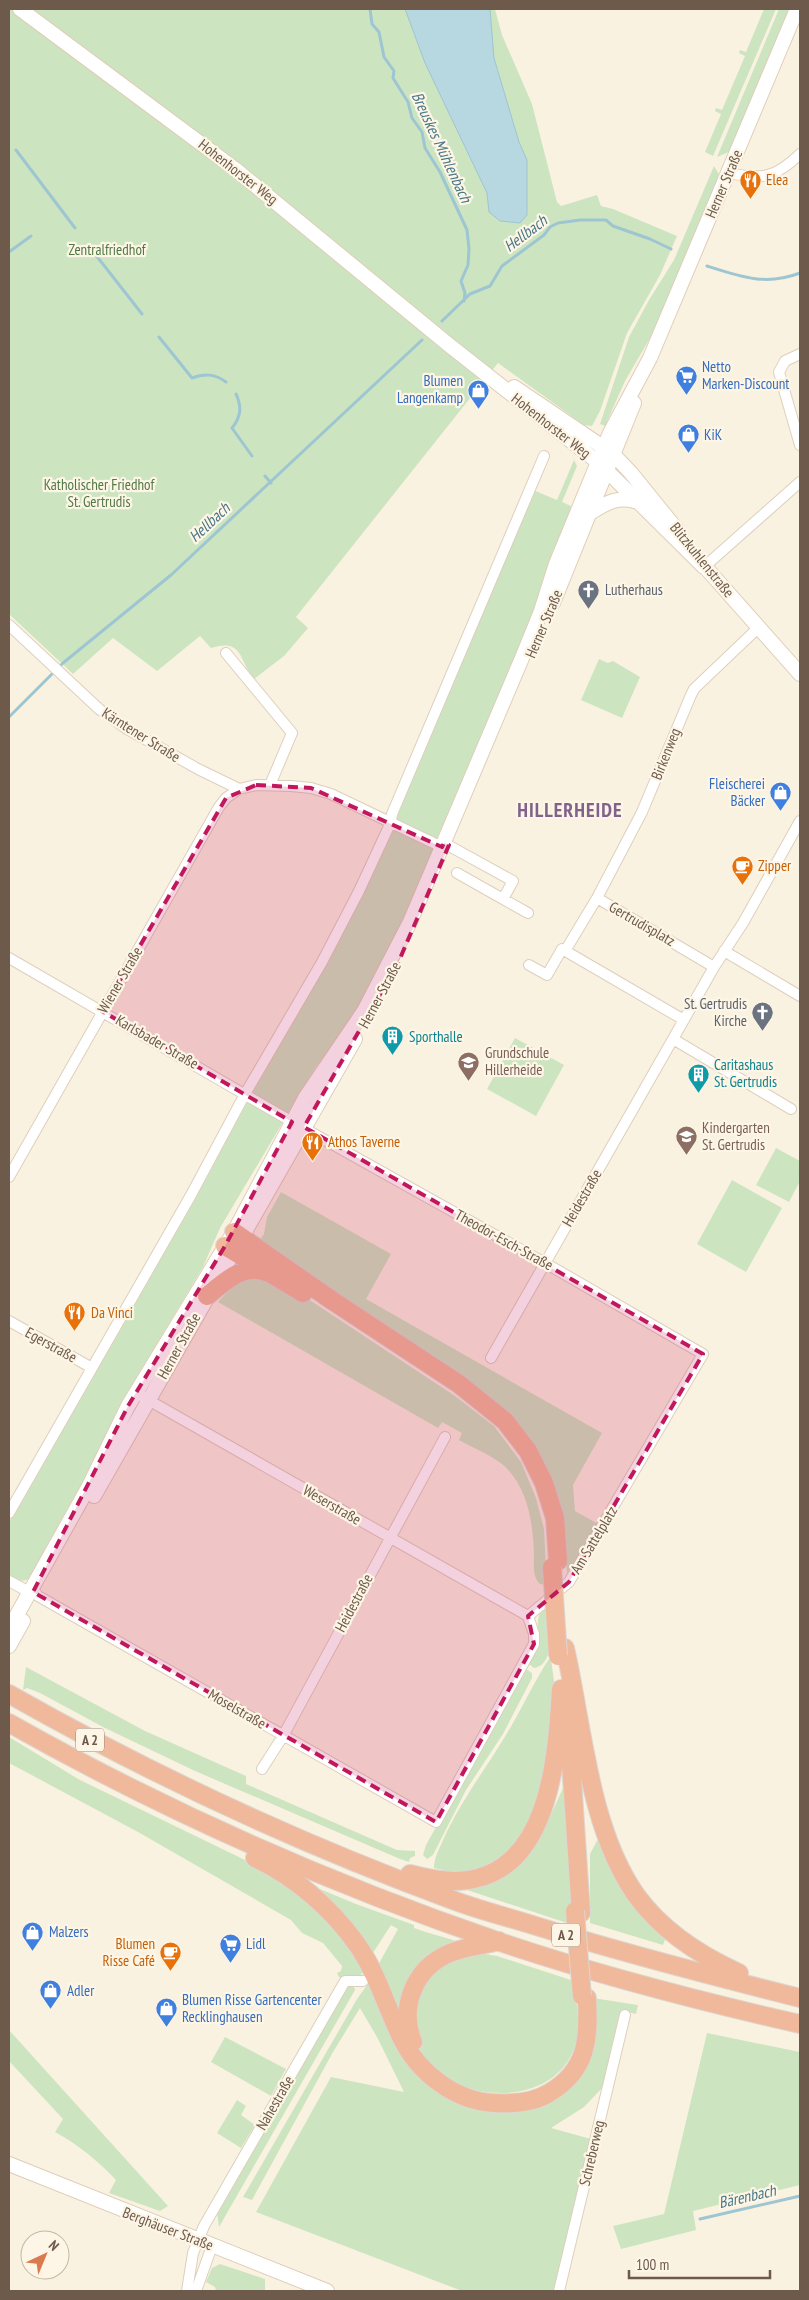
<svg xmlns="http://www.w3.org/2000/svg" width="809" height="2300" font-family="'PT Sans Narrow',sans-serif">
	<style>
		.green { fill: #cce5c0 }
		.water { fill: #b7d7e1; stroke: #9ec5d2 }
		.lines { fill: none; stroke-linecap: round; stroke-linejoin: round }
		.stream { stroke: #9ec5d2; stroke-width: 3 }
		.street-casing { stroke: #ddcfbd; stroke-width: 12 }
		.secondary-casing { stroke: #deceb9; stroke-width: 16 }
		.highway-casing { stroke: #dcd7d4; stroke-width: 20 }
		.street { stroke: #fff; stroke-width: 10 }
		.secondary { stroke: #fff; stroke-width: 14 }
		.highway { stroke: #f0b99b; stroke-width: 18 }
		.highway-bridge-casing { stroke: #dcd7d4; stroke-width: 20; stroke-linecap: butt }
		.highway-bridge { stroke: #f0b99b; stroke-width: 18 }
		.marked { fill: #c2185b; fill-opacity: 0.2; stroke: #c2185b; stroke-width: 4; stroke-dasharray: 10 6; stroke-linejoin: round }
		.labels { text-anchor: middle; stroke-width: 4.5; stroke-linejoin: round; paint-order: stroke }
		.shield { fill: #fdf6e6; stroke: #998979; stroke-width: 1 }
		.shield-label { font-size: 14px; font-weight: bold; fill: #6e5a4a }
		.street-label { font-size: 15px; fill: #6e5a4a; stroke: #fdf6e6 }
		.food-label { font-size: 15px; fill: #c56008; stroke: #fdf6e6; text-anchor: start }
		.park-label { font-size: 15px; fill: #517946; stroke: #fdf6e6 }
		.shop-label { font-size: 15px; fill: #366cbe; stroke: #fdf6e6; text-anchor: start }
		.worship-label { font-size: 15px; fill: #5b616d; stroke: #fdf6e6; text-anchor: start }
		.culture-label { font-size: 15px; fill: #0d838f; stroke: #fdf6e6; text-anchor: start }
		.education-label { font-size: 15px; fill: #785e54; stroke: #fdf6e6; text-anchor: start }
		.water-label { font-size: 16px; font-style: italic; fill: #497787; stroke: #fdf6e6 }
		.district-label { font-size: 20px; font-weight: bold; letter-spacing: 1px; fill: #81628b; stroke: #fdf6e6 }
	</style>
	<rect width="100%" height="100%" fill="#faf2e0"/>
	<path class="green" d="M 9,9 L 495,9 L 502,35 L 532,104 L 557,202 L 561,206 L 597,195 L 601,206 L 613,209 L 677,236 L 660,275 L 627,333 L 600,411 L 592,426 L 584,425 L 498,363 L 296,617 L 308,628 L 284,656 L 254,679 C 238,659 243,638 211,648 L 200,636 L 157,671 L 113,638 L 73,674 L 9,614 Z
		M 764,9 L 776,9 L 713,156 L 705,152 L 721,114 L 715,111 L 716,108 L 722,110 L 745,56 L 739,53 L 740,50 L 746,52 Z
		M 779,9 L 791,9 L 731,151 L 717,157 Z
		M 714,166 L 720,176 L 660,321 L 625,381 L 605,426 L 600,424 L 629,337 L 649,300 L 674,260 Z
		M 574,460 L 577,466 L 562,502 L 571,506 L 566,531 L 542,595 L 394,944 L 353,1019 L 315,1068 L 220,1228 L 203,1267 L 132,1385 L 128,1397 L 89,1475 L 32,1577 C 23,1583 18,1581 9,1576 L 9,1522 L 211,1170 C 262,1070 323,976 372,875 L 533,490 L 557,500 Z
		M 599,659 L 608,663 L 613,661 L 640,677 L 622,718 L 581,700 Z
		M 515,1038 L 564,1065 L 536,1116 L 487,1089 Z
		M 776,1148 L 800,1161 L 800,1181 L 789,1202 L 756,1185 Z
		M 732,1180 L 782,1208 L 746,1272 L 697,1244 Z
		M 281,1192 L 391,1254 L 366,1299 L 602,1433 L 573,1485 L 575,1511 L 598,1524 L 567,1573 L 565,1550 L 536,1453 L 259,1241 L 264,1234 L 267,1217 Z
		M 245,1273 L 293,1289 L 455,1396 L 494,1426 L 521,1462 L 536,1498 L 544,1529 L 547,1585 L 540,1584 C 532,1576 534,1566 534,1555 C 533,1523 528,1486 502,1464 C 489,1454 473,1448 459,1440 L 462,1433 L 442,1422 L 438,1428 L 218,1302 Z
		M 548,1602 C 549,1619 558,1664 534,1668 L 529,1664 C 532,1657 536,1651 537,1642 C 540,1624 533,1617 548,1602 Z
		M 551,1656 C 552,1671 556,1687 555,1701 C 551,1747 538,1845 491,1866 C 477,1872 457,1872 442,1875 L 443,1870 L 434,1868 C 434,1857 439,1850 443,1840 C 461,1801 484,1771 506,1735 C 522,1709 534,1681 551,1656 Z
		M 26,1667 L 145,1731 L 246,1776 L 246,1784 L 397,1850 L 415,1851 L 415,1856 L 410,1858 L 409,1862 L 400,1859 L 195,1771 L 103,1727 L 40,1693 L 27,1688 L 23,1690 Z
		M 526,1669 L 532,1673 L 532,1678 L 503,1734 L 466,1790 L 433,1855 L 427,1859 L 423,1855 L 426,1845 L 523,1671 Z
		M 9,1737 L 80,1780 L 243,1859 L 282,1880 L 340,1931 L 363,1969 C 361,1982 349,1980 339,1977 L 337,1973 L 341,1971 L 342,1966 L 323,1943 L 302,1933 L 291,1920 L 138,1832 L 9,1763 Z
		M 563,1788 L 573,1903 L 570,1904 L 570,1924 L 461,1888 L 539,1841 Z
		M 600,1835 L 666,1937 L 663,1945 L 590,1923 L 590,1854 Z
		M 303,1882 L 356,1904 L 414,1925 L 414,1928 C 429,1934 446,1937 462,1943 L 444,1949 L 401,2024 L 377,1967 L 398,1929 L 391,1925 L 371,1956 Z
		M 474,1952 L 497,1956 L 574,1981 C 576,1999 580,2020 577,2038 C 562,2114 443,2106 418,2046 C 416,2040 415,2033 414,2027 C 413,2023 411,2017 411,2012 C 412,2002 425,1981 430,1970 Z
		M 370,1981 L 382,2014 L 468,2105 L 569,2086 L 593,1998 L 638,2005 L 636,2014 L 621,2010 L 603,2087 L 584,2107 L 551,2128 L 591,2139 L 554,2291 L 462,2291 L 256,2212 L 331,2077 L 404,2092 L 377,2037 L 360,2008 L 333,2052 L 252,2200 L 243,2197 L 357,1999 Z
		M 349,1984 L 353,1984 L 355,1990 L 219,2227 L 217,2212 Z
		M 9,2030 L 168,2206 L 160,2211 L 109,2193 L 116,2180 C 98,2161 79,2145 55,2132 L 63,2119 L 9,2061 Z
		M 707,2033 L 800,2052 L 800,2185 L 693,2211 L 696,2230 L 621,2249 L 613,2226 L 664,2214 Z
		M 225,2037 L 286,2069 L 271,2096 L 211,2062 Z
		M 237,2100 L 246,2106 L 241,2115 L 255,2125 L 241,2148 L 217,2133 Z
		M 220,2264 L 265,2279 L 265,2291 L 216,2291 L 215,2287 L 206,2282 L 212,2268 Z"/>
	<path class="water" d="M 405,9 L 490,9 L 494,58 L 519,142 L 527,160 L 527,215 L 520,223 L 500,221 L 489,212 L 487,193 L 425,63 Z"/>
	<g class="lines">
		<path class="stream" d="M 370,9 L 372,24 L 379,32 L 384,57 L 394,71 L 393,78 L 408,102 L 412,118 L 422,132 L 425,148 L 440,172 L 467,230 L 469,249 L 468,265 L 461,281 L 465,293 L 464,301
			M 16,150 L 75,228
			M 88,245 L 142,314
			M 9,252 L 31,236
			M 707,266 C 741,277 766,286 800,273
			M 442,321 L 470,294 L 490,286 L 502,266 L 544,235 L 550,227 L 558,223 L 580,220 L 606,220 L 613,226 L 650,239 L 671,249
			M 159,337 L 192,378 C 205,373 215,374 226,382
			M 236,394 C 242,407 241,417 232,428 L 252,456
			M 265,476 L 271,483
			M 9,717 L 63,663 L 171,575 L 422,340
			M 700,2219 L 800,2196"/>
		<defs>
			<path id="street" d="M 729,173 C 762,180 775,178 800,154
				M 800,354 L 785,361 L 779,372 L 800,445
				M 704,567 L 800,482
				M 9,625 L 99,709 L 127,729 L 198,769 L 239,789 L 256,785 L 291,786 L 311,788 L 331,794 L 442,847
				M 226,653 L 292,733 L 270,785
				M 444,843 L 513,881 L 503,899 L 528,913
				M 457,873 L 503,899
				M 597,898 L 714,967
				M 565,951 L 597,898 L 642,812 L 691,695 L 694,689 L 758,628
				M 724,951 L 800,996
				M 9,958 L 289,1120 L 545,1263 L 703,1354 L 569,1582 L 528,1616
				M 529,965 L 547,975 L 562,949 L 684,1020
				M 673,1039 L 791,1109
				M 9,1177 L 219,807 L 226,798 L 239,789
				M 9,1321 L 92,1368
				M 491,1358 L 714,967 L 743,923 L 800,821
				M 136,1393 L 528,1616
				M 9,1513 L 191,1195 L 245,1094 L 322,962 L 359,891 L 391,822 L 392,814 L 544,456
				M 9,1581 L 29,1592
				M 32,1588 L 38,1596 L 436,1822 L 534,1644 L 534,1634 L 528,1616
				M 262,1769 L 283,1736 L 445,1437
				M 187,2291 L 193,2253 L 204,2226 L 345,1981 L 363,1981
				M 196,2291 L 212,2246
				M 559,2291 L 625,2015"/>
			<path id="secondary" d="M 20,9 L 235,169 L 449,345 L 599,463 L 704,567
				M 514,387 L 613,454 L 631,473 L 678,531
				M 590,513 C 606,503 619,495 638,502
				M 699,560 L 800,674
				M 553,603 L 634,403
				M 94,1496 L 355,1039
				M 9,1629 L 88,1488 L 128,1406 L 234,1232 L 305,1098 L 364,1011 L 410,922 L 522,658 L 541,611 L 556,564 L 610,433 L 650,358 L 797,9
				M 9,1646 L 23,1621
				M 9,2164 L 327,2291"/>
			<path id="highway" d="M 234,1232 L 333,1301 L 459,1384 L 505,1421 L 528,1451 L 544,1483 L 555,1518 L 558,1561
				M 225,1246 L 303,1293
				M 207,1296 C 224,1282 243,1263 266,1272
				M 565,1648 C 583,1727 589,1828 636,1895 C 662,1931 699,1955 739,1973
				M 9,1694 C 150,1774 298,1843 450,1899 C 478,1910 508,1917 536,1926 C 623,1953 712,1976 800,1998
				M 568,1719 L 581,1913
				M 9,1723 C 165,1811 330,1884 500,1942 C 598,1975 699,2001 800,2024
				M 255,1858 C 294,1876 331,1908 356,1943 C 377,1972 386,2007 402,2039 C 419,2073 455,2101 494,2103 C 512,2104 533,2103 549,2093 C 588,2070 589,2038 587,1998
				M 410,1874 C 425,1878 440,1881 455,1881 C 550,1880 557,1758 561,1689
				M 413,2042 C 399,2007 414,1968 450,1953 C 465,1947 483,1945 499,1941"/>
		</defs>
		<use href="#street" class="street-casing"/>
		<use href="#secondary" class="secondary-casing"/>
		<use href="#highway" class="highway-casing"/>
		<use href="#street" class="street"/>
		<use href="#secondary" class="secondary"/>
		<use href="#highway" class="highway"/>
		<defs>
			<path id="highway-bridge" d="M 552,1567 L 558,1656
				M 575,1911 L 582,1996"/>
		</defs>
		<use href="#highway-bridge" class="highway-bridge-casing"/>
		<use href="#highway-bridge" class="highway-bridge"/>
	</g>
	<path class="marked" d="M 256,785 L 311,788 L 442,847 L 444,843 L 449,845 L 398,963 L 304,1127 L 703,1354 L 569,1582 L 528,1616 L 534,1644 L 436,1822 L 33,1592 L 128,1406 L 225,1246 L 292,1122 L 102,1011 L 226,798 Z"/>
	<defs>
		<symbol id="restaurant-pin" viewBox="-11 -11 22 30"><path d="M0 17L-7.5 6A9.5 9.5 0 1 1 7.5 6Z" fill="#e8710a" stroke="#fdf6e6"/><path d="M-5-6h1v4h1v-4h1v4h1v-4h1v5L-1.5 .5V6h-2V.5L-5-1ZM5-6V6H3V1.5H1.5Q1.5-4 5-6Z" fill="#fff"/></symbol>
		<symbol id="supermarket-pin" viewBox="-11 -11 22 30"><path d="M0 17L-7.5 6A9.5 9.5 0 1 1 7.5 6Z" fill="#3f7fe0" stroke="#fdf6e6"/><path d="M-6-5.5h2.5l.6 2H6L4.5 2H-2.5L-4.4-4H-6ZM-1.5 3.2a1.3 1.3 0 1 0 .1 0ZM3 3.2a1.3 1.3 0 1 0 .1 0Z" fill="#fff"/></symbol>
		<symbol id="shop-pin" viewBox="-11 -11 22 30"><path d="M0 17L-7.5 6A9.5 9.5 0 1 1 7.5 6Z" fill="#3f7fe0" stroke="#fdf6e6"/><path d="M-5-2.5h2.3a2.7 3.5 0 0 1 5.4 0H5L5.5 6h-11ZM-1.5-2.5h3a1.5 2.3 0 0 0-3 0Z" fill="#fff"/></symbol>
		<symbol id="church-pin" viewBox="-11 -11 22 30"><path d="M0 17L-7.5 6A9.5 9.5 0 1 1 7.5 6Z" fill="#6b7280" stroke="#fdf6e6"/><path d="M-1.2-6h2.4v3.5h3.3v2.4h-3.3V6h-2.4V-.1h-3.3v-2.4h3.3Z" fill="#fff"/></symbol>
		<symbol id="cafe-pin" viewBox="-11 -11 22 30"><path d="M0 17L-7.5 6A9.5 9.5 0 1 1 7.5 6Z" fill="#e8710a" stroke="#fdf6e6"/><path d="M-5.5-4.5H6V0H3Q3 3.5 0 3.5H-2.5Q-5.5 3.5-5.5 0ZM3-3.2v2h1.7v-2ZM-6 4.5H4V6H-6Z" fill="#fff"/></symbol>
		<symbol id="building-pin" viewBox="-11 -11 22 30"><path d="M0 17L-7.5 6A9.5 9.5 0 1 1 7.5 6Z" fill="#0f9aa8" stroke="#fdf6e6"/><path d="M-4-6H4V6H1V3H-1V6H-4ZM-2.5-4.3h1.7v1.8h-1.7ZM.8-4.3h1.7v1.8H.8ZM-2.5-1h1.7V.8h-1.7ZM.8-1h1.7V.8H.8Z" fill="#fff"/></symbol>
		<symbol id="school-pin" viewBox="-11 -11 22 30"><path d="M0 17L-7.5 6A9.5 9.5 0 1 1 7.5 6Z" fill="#8d6e63" stroke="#fdf6e6"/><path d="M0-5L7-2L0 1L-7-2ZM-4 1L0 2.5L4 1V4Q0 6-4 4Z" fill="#fff"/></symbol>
	</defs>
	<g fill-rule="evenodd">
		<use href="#restaurant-pin" x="738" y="168" width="25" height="34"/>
		<use href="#supermarket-pin" x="674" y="364" width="25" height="34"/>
		<use href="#shop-pin" x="466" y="378" width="25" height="34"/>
		<use href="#shop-pin" x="676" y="422" width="25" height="34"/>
		<use href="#church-pin" x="576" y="578" width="25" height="34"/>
		<use href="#shop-pin" x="768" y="780" width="25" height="34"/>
		<use href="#cafe-pin" x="730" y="854" width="25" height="34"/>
		<use href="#church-pin" x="750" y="1000" width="25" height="34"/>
		<use href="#building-pin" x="380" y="1024" width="25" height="34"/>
		<use href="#school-pin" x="456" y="1050" width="25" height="34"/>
		<use href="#building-pin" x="686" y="1062" width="25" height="34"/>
		<use href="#school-pin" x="674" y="1124" width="25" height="34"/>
		<use href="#restaurant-pin" x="300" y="1130" width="25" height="34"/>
		<use href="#restaurant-pin" x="62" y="1300" width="25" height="34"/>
		<use href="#shop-pin" x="20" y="1920" width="25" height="34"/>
		<use href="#supermarket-pin" x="218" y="1932" width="25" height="34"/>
		<use href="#cafe-pin" x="158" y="1940" width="25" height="34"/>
		<use href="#shop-pin" x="38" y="1978" width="25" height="34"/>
		<use href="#shop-pin" x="154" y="1996" width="25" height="34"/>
	</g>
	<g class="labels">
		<g class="shield">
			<rect x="76" y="1728.5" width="28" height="23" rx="4"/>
			<rect x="552" y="1923.5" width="28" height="23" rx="4"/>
		</g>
		<g class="shield-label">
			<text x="90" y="1745">A 2</text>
			<text x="566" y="1940">A 2</text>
		</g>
		<g class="street-label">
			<text transform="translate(238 172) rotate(38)" y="5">Hohenhorster Weg</text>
			<text transform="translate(724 184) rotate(-67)" y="5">Herner Straße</text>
			<text transform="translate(551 426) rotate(38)" y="5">Hohenhorster Weg</text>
			<text transform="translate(702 560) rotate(51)" y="5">Blitzkuhlenstraße</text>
			<text transform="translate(544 624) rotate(-67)" y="5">Herner Straße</text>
			<text transform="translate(141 735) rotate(32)" y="5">Kärntener Straße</text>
			<text transform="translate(666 754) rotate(-68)" y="5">Birkenweg</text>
			<text transform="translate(642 924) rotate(30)" y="5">Gertrudisplatz</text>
			<text transform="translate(120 980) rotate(-60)" y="5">Wiener Straße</text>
			<text transform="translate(380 995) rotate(-62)" y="5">Herner Straße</text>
			<text transform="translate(157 1042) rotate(30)" y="5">Karlsbader Straße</text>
			<text transform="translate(582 1198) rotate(-60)" y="5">Heidestraße</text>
			<text transform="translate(504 1240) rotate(29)" y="5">Theodor-Esch-Straße</text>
			<text transform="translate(51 1345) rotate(29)" y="5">Egerstraße</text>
			<text transform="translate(179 1346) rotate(-61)" y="5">Herner Straße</text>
			<text transform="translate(332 1505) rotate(30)" y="5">Weserstraße</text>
			<text transform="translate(594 1540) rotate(-59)" y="5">Am Sattelplatz</text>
			<text transform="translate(354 1603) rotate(-62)" y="5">Heidestraße</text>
			<text transform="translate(237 1709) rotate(30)" y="5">Moselstraße</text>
			<text transform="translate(275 2103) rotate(-60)" y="5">Nahestraße</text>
			<text transform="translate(592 2153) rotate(-77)" y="5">Schreberweg</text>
			<text transform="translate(168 2229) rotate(21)" y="5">Berghäuser Straße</text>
		</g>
		<g class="food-label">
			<text x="766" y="185">Elea</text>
			<text x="758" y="871">Zipper</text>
			<text x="328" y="1147">Athos Taverne</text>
			<text x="91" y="1318">Da Vinci</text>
			<text x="155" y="1949" text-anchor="end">Blumen<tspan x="155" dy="17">Risse Café</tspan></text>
		</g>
		<g class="park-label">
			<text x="107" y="255">Zentralfriedhof</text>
			<text x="99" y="490">Katholischer Friedhof<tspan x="99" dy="17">St. Gertrudis</tspan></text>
		</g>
		<g class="shop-label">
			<text x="702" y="372">Netto<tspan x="702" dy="17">Marken-Discount</tspan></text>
			<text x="463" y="386" text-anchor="end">Blumen<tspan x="463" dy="17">Langenkamp</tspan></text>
			<text x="704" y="440">KiK</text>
			<text x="765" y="789" text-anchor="end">Fleischerei<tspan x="765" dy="17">Bäcker</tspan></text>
			<text x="49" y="1937">Malzers</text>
			<text x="246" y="1949">Lidl</text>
			<text x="67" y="1996">Adler</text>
			<text x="182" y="2005">Blumen Risse Gartencenter<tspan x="182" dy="17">Recklinghausen</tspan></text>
		</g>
		<g class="worship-label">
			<text x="605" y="595">Lutherhaus</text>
			<text x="747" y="1009" text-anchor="end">St. Gertrudis<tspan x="747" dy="17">Kirche</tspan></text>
		</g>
		<g class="culture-label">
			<text x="409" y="1042">Sporthalle</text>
			<text x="714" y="1070">Caritashaus<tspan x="714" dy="17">St. Gertrudis</tspan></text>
		</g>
		<g class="education-label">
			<text x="485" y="1058">Grundschule<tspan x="485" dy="17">Hillerheide</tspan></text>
			<text x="702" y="1133">Kindergarten<tspan x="702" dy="17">St. Gertrudis</tspan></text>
		</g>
		<g class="water-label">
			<text transform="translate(442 147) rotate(65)" y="6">Breuskes Mühlenbach</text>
			<text transform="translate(525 233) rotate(-37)" y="6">Hellbach</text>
			<text transform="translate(209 522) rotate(-43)" y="6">Hellbach</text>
			<text transform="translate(747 2196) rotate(-13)" y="6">Bärenbach</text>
		</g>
		<g class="district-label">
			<text x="570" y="817">HILLERHEIDE</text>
		</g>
	</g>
	<rect width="809" height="2300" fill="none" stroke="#6e5a4a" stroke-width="20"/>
	<g transform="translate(45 2255) rotate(44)"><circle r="24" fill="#fdf6e6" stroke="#c4b8a8"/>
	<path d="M0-4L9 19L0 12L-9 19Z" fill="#db7a4e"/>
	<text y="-8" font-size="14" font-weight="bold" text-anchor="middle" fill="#6e5a4a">N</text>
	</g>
	<path d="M629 2270v8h141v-8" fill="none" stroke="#6e5a4a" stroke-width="2.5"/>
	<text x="636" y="2270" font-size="15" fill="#6e5a4a" stroke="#fdf6e6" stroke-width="4" paint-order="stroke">100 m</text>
</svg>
